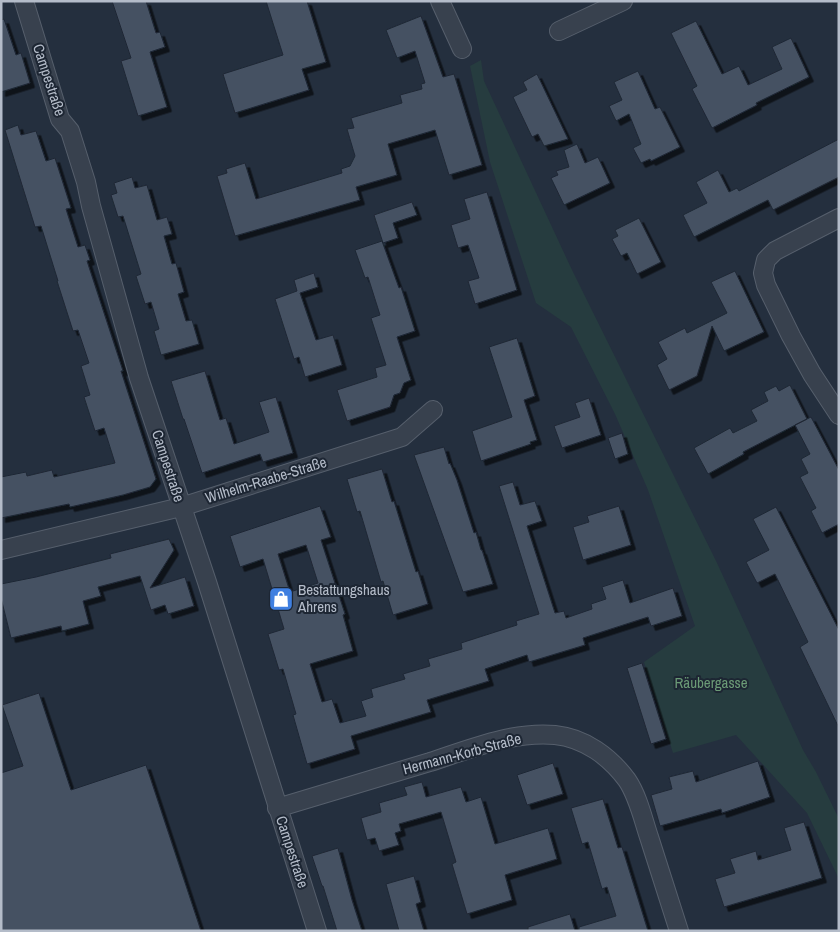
<svg xmlns="http://www.w3.org/2000/svg" width="840" height="932" font-family="'Archivo Narrow',sans-serif">
	<style>
		.green { fill: #263c3f }
		.building { fill: #455162; stroke: #1f2835; fill-rule: evenodd; filter: url(#shadow) }
		.lines { fill: none; stroke-linecap: round; stroke-linejoin: round }
		.minor-casing { stroke: #565f6c; stroke-width: 20 }
		.minor { stroke: #38414e; stroke-width: 18 }
		.labels { text-anchor: middle; stroke-width: 4; stroke-linejoin: round; paint-order: stroke }
		.street-label { font-size: 15px; fill: #b4bcc9; stroke: #1d2633 }
		.poi-label { font-size: 15px; fill: #b4bcc9; stroke: #1d2633; text-anchor: start }
		.park-label { font-size: 15px; fill: #6b9a76; stroke: #1d2633 }
	</style>
	<defs>
		<filter id="shadow"><feDropShadow dx="4.5" dy="4.5" stdDeviation="0" flood-color="#0009"/></filter>
	</defs>
	<rect width="100%" height="100%" fill="#242f3e"/>
	<path class="green" d="M 481,60 L 484,81 L 572,270 L 717,563 L 803,750 L 816,772 L 839,819 L 839,879 L 807,813 L 736,735 L 673,753 L 644,662 L 695,626 L 648,490 L 615,414 L 571,327 L 536,303 L 490,162 L 470,66 Z"/>
	<path class="building" d="M 112,1 L 146,1 L 156,33 L 160,32 L 165,47 L 150,52 L 167,107 L 138,116 L 121,61 L 131,58 Z
		M 266,1 L 307,1 L 326,62 L 302,69 L 309,90 L 235,113 L 223,74 L 283,55 Z
		M 421,16 L 443,77 L 454,74 L 482,165 L 449,175 L 435,130 L 388,144 L 397,175 L 356,187 L 360,200 L 235,236 L 217,176 L 227,173 L 226,169 L 245,163 L 256,199 L 342,173 L 341,169 L 350,166 L 355,156 L 347,129 L 354,128 L 351,118 L 402,103 L 400,95 L 422,89 L 421,84 L 425,83 L 415,51 L 397,58 L 386,30 Z
		M 4,19 L 16,55 L 21,53 L 30,83 L 1,92 L 1,20 Z
		M 696,21 L 722,74 L 739,66 L 748,85 L 782,69 L 772,47 L 791,38 L 809,77 L 756,103 L 757,105 L 712,128 L 692,89 L 697,86 L 671,33 Z
		M 638,71 L 655,109 L 660,107 L 680,147 L 651,161 L 650,159 L 641,163 L 633,148 L 641,144 L 629,114 L 616,121 L 609,106 L 622,100 L 614,82 Z
		M 537,74 L 568,139 L 544,146 L 538,134 L 532,137 L 513,97 L 527,90 L 523,82 Z
		M 18,125 L 21,135 L 36,131 L 46,161 L 55,158 L 71,208 L 66,209 L 78,247 L 85,245 L 90,260 L 87,261 L 123,371 L 121,371 L 156,479 L 150,487 L 123,495 L 70,507 L 69,504 L 1,518 L 1,477 L 26,472 L 27,476 L 52,470 L 54,477 L 115,463 L 104,428 L 95,431 L 84,397 L 90,395 L 81,366 L 89,363 L 78,330 L 73,331 L 57,281 L 58,281 L 41,226 L 35,227 L 5,130 Z
		M 839,139 L 839,177 L 773,210 L 768,200 L 694,237 L 683,215 L 707,203 L 696,182 L 718,170 L 729,192 L 737,188 L 739,191 Z
		M 577,144 L 585,163 L 598,157 L 610,183 L 564,205 L 551,178 L 558,175 L 556,171 L 569,167 L 564,150 Z
		M 132,177 L 135,188 L 147,185 L 157,220 L 167,217 L 172,234 L 164,236 L 172,264 L 176,263 L 184,292 L 178,294 L 186,321 L 192,320 L 199,344 L 161,355 L 154,331 L 159,329 L 151,302 L 145,304 L 136,276 L 141,274 L 123,216 L 118,217 L 111,195 L 117,193 L 114,183 Z
		M 487,192 L 517,290 L 475,304 L 468,281 L 479,278 L 468,245 L 458,248 L 451,225 L 470,219 L 464,199 Z
		M 412,202 L 417,215 L 393,223 L 398,238 L 383,243 L 374,215 Z
		M 639,218 L 661,262 L 637,274 L 627,253 L 621,256 L 612,239 L 618,236 L 615,230 Z
		M 382,241 L 399,288 L 401,287 L 415,331 L 397,337 L 411,380 L 404,383 L 400,393 L 394,395 L 390,407 L 347,421 L 337,390 L 377,377 L 375,368 L 386,365 L 371,318 L 380,315 L 368,277 L 365,278 L 355,250 Z
		M 735,271 L 764,332 L 724,351 L 712,326 L 697,376 L 669,390 L 657,365 L 667,359 L 658,342 L 685,328 L 687,333 L 727,313 L 711,282 Z
		M 314,273 L 318,287 L 300,293 L 316,340 L 333,335 L 342,365 L 305,377 L 299,357 L 294,359 L 275,299 L 297,291 L 294,280 Z
		M 517,338 L 535,396 L 524,400 L 537,440 L 530,442 L 531,444 L 481,461 L 472,431 L 512,417 L 489,347 Z
		M 205,371 L 220,420 L 226,418 L 234,444 L 269,432 L 259,402 L 276,397 L 293,453 L 263,462 L 260,454 L 202,473 L 184,419 L 183,419 L 171,381 Z
		M 790,385 L 807,419 L 743,452 L 744,454 L 708,474 L 694,448 L 730,428 L 733,433 L 757,421 L 751,410 L 768,401 L 764,392 L 776,386 L 779,391 Z
		M 589,398 L 601,435 L 562,448 L 554,426 L 580,417 L 575,403 Z
		M 811,417 L 839,470 L 839,524 L 822,533 L 811,511 L 816,508 L 800,477 L 808,473 L 801,459 L 810,454 L 795,425 Z
		M 622,433 L 628,454 L 615,459 L 608,438 Z
		M 444,447 L 449,464 L 450,463 L 457,480 L 474,533 L 476,532 L 481,550 L 482,550 L 493,584 L 463,592 L 414,455 Z
		M 382,469 L 392,502 L 394,501 L 416,572 L 418,571 L 428,604 L 393,615 L 383,581 L 381,582 L 360,511 L 357,512 L 347,479 Z
		M 513,482 L 520,505 L 535,501 L 542,521 L 527,526 L 555,613 L 564,611 L 566,618 L 592,609 L 591,604 L 606,599 L 602,587 L 623,580 L 630,603 L 673,588 L 682,616 L 651,626 L 648,617 L 583,638 L 585,645 L 529,662 L 527,655 L 485,669 L 489,681 L 427,700 L 431,712 L 351,736 L 355,749 L 307,764 L 293,715 L 296,714 L 283,669 L 279,670 L 268,634 L 284,629 L 263,559 L 240,567 L 230,536 L 320,506 L 331,537 L 321,540 L 345,614 L 343,615 L 353,651 L 310,664 L 322,702 L 332,699 L 340,723 L 366,716 L 361,701 L 373,697 L 371,689 L 405,679 L 403,674 L 430,666 L 428,659 L 462,649 L 461,643 L 517,625 L 516,621 L 539,614 L 499,486 ZM 306,545 L 318,583 L 290,592 L 278,554 Z
		M 619,506 L 631,545 L 583,560 L 573,527 L 589,522 L 587,516 Z
		M 776,507 L 839,630 L 839,728 L 800,647 L 808,642 L 775,574 L 757,583 L 746,562 L 769,550 L 753,519 Z
		M 169,539 L 174,550 L 150,588 L 185,577 L 194,606 L 168,614 L 165,605 L 151,610 L 140,576 L 98,587 L 101,596 L 83,601 L 89,624 L 62,631 L 61,626 L 11,638 L 1,598 L 1,584 L 36,577 L 111,558 L 110,554 Z
		M 642,663 L 666,739 L 651,744 L 627,668 Z
		M 39,693 L 71,790 L 146,765 L 201,931 L 1,931 L 1,773 L 23,766 L 2,705 Z
		M 758,761 L 770,797 L 722,813 L 721,809 L 660,826 L 651,795 L 672,789 L 669,777 L 693,771 L 696,782 Z
		M 553,763 L 563,794 L 527,805 L 517,775 Z
		M 422,782 L 426,797 L 461,787 L 466,802 L 481,797 L 495,844 L 548,828 L 557,859 L 505,875 L 512,900 L 467,914 L 452,864 L 456,862 L 441,812 L 399,824 L 401,831 L 395,833 L 399,845 L 379,851 L 375,838 L 367,840 L 361,818 L 381,812 L 379,803 L 407,795 L 404,787 Z
		M 603,799 L 618,848 L 622,847 L 648,931 L 579,931 L 579,927 L 616,916 L 607,887 L 602,889 L 588,842 L 582,844 L 571,808 Z
		M 804,822 L 822,878 L 724,907 L 715,879 L 735,873 L 730,859 L 756,851 L 758,860 L 791,850 L 784,828 Z
		M 338,848 L 352,900 L 362,931 L 337,931 L 323,886 L 322,886 L 312,856 Z
		M 414,876 L 421,902 L 416,904 L 424,931 L 399,931 L 386,884 Z
		M 570,914 L 575,931 L 528,931 L 528,927 Z"/>
	<g class="lines">
		<defs>
			<path id="minor" d="M 24,1 L 60,119 L 70,131 L 86,182 L 91,206 L 139,378 L 207,582 L 317,931
				M 440,1 L 462,49
				M 559,31 L 623,1
				M 839,218 L 775,251 L 766,260 L 763,273 L 766,285 L 791,336 L 812,374 L 839,415
				M 1,550 L 181,507 L 402,437 L 433,410
				M 277,808 C 328,793 379,777 430,762 C 470,749 513,731 555,735 C 585,738 610,757 627,780 C 638,796 643,819 649,837 C 659,868 669,899 679,931"/>
		</defs>
		<use href="#minor" class="minor-casing"/>
		<use href="#minor" class="minor"/>
	</g>
	<defs>
		<symbol id="shop-square" viewBox="-11 -11 22 22"><rect x="-9" y="-9" width="18" height="18" rx="4" fill="#3f7fe0" stroke="#1d2633"/><path d="M-5-2.5h2.3a2.7 3.5 0 0 1 5.4 0H5L5.5 6h-11ZM-1.5-2.5h3a1.5 2.3 0 0 0-3 0Z" fill="#fff"/></symbol>
	</defs>
	<g fill-rule="evenodd">
		<use href="#shop-square" x="267" y="585" width="28" height="28"/>
	</g>
	<g class="labels">
		<g class="street-label">
			<text transform="translate(49 80) rotate(72)" y="5">Campestraße</text>
			<text transform="translate(168 466) rotate(72)" y="5">Campestraße</text>
			<text transform="translate(266 480) rotate(-17)" y="5">Wilhelm-Raabe-Straße</text>
			<text transform="translate(462 754) rotate(-15)" y="5">Hermann-Korb-Straße</text>
			<text transform="translate(292 852) rotate(72)" y="5">Campestraße</text>
		</g>
		<g class="poi-label">
			<text x="298" y="595">Bestattungshaus<tspan x="298" dy="17">Ahrens</tspan></text>
		</g>
		<g class="park-label">
			<text x="711" y="688">Räubergasse</text>
		</g>
	</g>
	<rect width="840" height="932" fill="none" stroke="#b4bcc9" stroke-width="5"/>
</svg>
